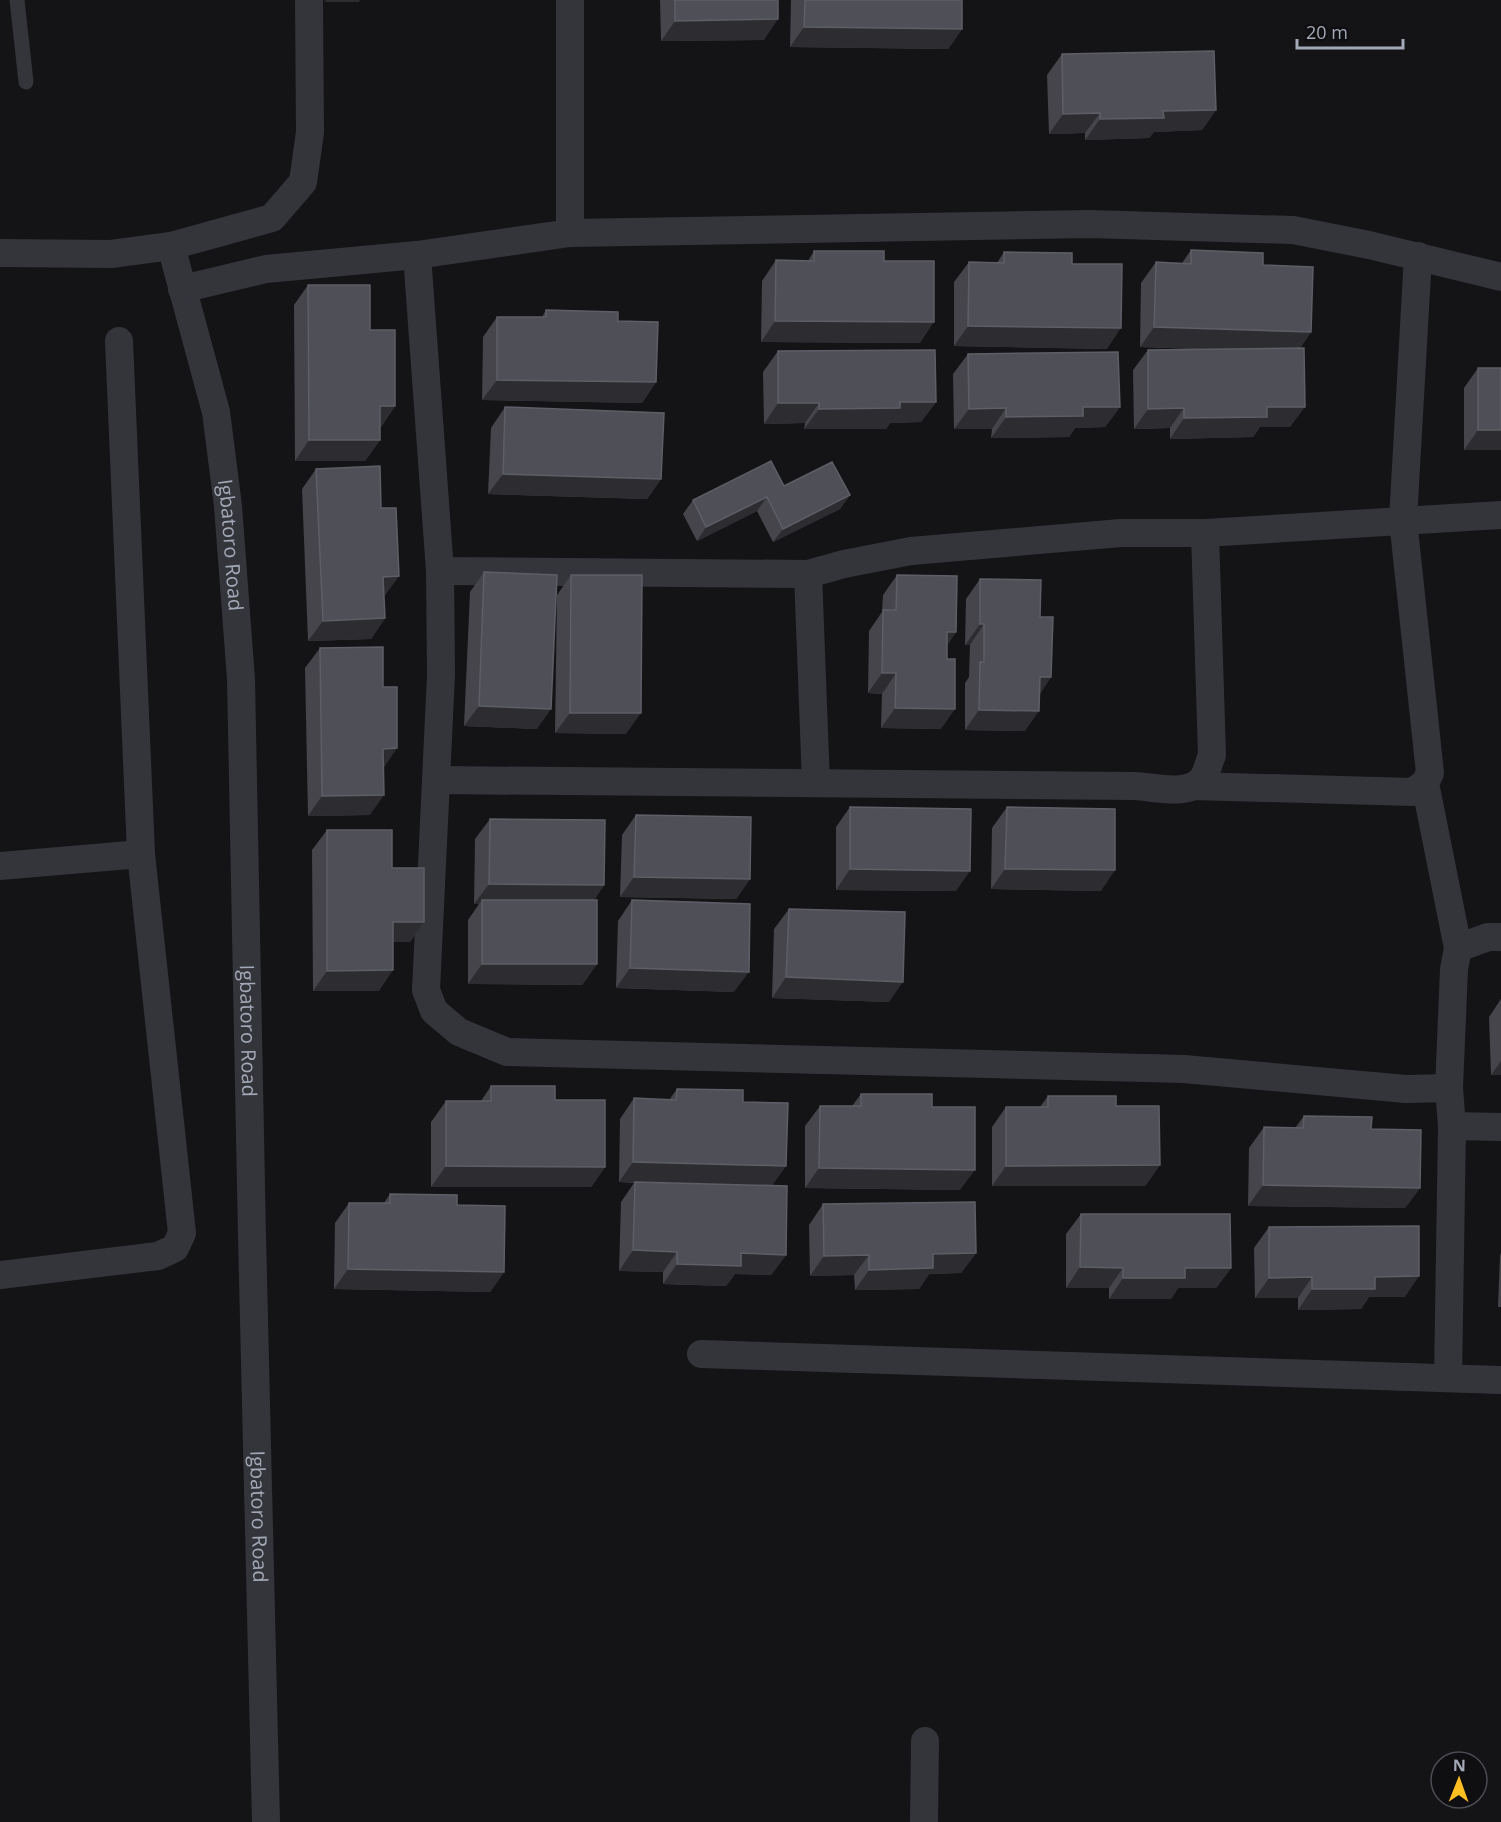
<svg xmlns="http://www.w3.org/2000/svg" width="1501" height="1822" font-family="'Open Sans',sans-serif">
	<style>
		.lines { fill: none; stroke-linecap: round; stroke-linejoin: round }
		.lane { stroke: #34353b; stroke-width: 15 }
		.street { stroke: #34353b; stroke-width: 28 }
		.wall { fill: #45454b }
		.shaded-wall { fill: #2d2d31 }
		.building { fill: #4f5057; stroke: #5d5e66; stroke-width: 1.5 }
		.labels { text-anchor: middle; stroke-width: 5; stroke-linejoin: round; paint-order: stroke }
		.street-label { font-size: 20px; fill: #a4a9b7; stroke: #0f0e10 }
	</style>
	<rect width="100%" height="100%" fill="#141316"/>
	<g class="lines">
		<path class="lane" d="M 17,0 L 26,82"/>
		<g class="street">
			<path d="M 570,233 L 570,0"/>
			<path id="s1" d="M 171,246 L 216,412 L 228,506 L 241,679 L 252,1236 L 266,1822"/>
			<path d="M 0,253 L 111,254 L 171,246 L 272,218 L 303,182 L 310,132 L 309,0"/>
			<path d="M 417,255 L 440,571 L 441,675 L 426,990 L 434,1011 L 459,1032 L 507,1052 L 1184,1069 L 1406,1089 L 1449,1088"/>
			<path d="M 1418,256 L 1403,520 L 1430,773 L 1425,783 L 1458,948"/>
			<path d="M 182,289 L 266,269 L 417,255 L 570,233 L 1089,224 L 1293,230 L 1369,245 L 1501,277"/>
			<path d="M 440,571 L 808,574 L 844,564 L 911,551 L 1121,533 L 1205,533 L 1501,515"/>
			<path d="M 808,574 L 816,783"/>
			<path d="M 436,780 L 1135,786 C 1155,787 1190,797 1203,778 C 1207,772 1209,762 1212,755 L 1205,533"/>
			<path d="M 1193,786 L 1413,792 L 1425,783"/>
			<path d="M 0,866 L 141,854"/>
			<path d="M 1452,1126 L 1501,1127"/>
			<path d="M 0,1275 L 158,1256 L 175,1248 L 182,1233 L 141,854 L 119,341"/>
			<path d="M 701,1354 L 1501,1380"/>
			<path d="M 1448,1378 L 1452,1126 L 1449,1088 L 1454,969 L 1458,948 L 1488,937 L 1501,937"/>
			<path d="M 924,1822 L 925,1741"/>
		</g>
	</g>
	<path class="wall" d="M 660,0 L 778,0 L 764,40 L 661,41 Z
		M 791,0 L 962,0 L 962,29 L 948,49 L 790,47 Z
		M 1062,54 L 1216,110 L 1202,130 L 1154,132 L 1149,138 L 1085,140 L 1085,133 L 1049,134 L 1047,75 Z
		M 1191,250 L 1263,265 L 1311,332 L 1300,348 L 1290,427 L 1260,427 L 1253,437 L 1170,439 L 1170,428 L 1134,429 L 1133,370 L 1148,350 L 1199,349 L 1140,347 L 1141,283 L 1156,262 L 1182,263 Z
		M 814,251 L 884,261 L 920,343 L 761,342 L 762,281 L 776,260 L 808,261 Z
		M 1004,252 L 1072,264 L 1107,349 L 954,346 L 954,282 L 969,262 L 997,263 Z
		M 308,285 L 370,330 L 395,406 L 381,427 L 380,427 L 380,440 L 365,461 L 295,461 L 294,305 Z
		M 546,310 L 656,382 L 642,403 L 482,400 L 483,337 L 497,317 L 542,317 Z
		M 778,351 L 936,402 L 921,422 L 890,423 L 886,429 L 804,429 L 805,423 L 764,424 L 763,372 Z
		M 968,354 L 1120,407 L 1105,427 L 1075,428 L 1069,437 L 991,438 L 992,429 L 954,429 L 953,374 Z
		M 1478,368 L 1501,450 L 1464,450 L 1464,388 Z
		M 505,407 L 661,479 L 647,499 L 488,494 L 491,428 Z
		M 316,469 L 381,508 L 399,576 L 384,596 L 385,618 L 371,639 L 308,641 L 302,489 Z
		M 784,486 L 850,495 L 840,509 L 773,542 L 757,511 L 697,541 L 683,514 L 693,500 Z
		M 484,572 L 537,729 L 464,726 L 470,592 Z
		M 571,575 L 626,734 L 555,733 L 557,595 Z
		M 897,575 L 956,632 L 947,645 L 941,729 L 881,728 L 882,694 L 868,693 L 869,631 L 882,612 L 883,595 Z
		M 980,579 L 1040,617 L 1051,677 L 1039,695 L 1025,731 L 965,730 L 965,683 L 969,677 L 970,645 L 965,645 L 966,599 Z
		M 320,648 L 370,815 L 308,816 L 305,668 Z
		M 850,807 L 956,891 L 836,890 L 836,827 Z
		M 1007,807 L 1101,891 L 991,889 L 992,828 Z
		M 636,815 L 750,879 L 736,899 L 620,897 L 622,835 Z
		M 490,819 L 604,885 L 594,900 L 597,964 L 582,985 L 468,984 L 468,920 L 479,904 L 474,904 L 475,839 Z
		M 327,830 L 392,868 L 424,922 L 410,942 L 393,942 L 379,991 L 313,991 L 312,850 Z
		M 632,900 L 734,992 L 616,988 L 618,921 Z
		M 789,909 L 889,1002 L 772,998 L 774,929 Z
		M 1501,999 L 1501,1075 L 1491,1075 L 1489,1017 Z
		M 491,1086 L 555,1100 L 605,1167 L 591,1187 L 431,1187 L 431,1122 L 446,1101 L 481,1101 Z
		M 677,1089 L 743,1102 L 772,1185 L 786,1255 L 771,1275 L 735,1274 L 726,1286 L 663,1284 L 663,1272 L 619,1271 L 621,1202 L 634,1183 L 619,1182 L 620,1119 L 634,1098 L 669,1100 Z
		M 861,1094 L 932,1107 L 960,1190 L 805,1188 L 805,1126 L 820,1106 L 852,1106 Z
		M 1048,1096 L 1116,1106 L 1160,1165 L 1145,1186 L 992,1186 L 992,1127 L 1006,1107 L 1040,1107 Z
		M 1304,1116 L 1371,1129 L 1420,1188 L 1405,1208 L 1248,1206 L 1249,1148 L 1264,1127 L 1295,1128 Z
		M 390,1194 L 457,1205 L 504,1272 L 490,1292 L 334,1289 L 335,1223 L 349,1203 L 384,1203 Z
		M 823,1204 L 976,1253 L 961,1273 L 929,1274 L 919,1289 L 855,1290 L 854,1275 L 810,1276 L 809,1225 Z
		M 1081,1214 L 1231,1268 L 1216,1288 L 1178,1288 L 1171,1299 L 1109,1299 L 1109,1288 L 1066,1288 L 1066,1234 Z
		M 1269,1227 L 1405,1297 L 1369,1297 L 1361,1309 L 1298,1310 L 1298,1298 L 1255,1298 L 1254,1248 Z
		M 1501,1253 L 1501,1307 L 1498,1307 L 1500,1255 Z"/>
	<path class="shaded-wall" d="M 326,0 L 360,0 L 359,2 L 324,2 Z
		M 778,19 L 764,40 L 661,41 L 675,21 Z
		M 804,27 L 962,29 L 948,49 L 790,47 Z
		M 1216,110 L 1202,130 L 1154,132 L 1149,138 L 1085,140 L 1100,119 L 1163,111 Z
		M 1100,113 L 1085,133 L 1049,134 L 1063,114 Z
		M 775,321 L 934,322 L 920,343 L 761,342 Z
		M 968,326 L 1121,328 L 1107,349 L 954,346 Z
		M 1154,327 L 1311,332 L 1297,352 L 1140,347 Z
		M 497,380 L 656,382 L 642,403 L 482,400 Z
		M 900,402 L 936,402 L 921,422 L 890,423 L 886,429 L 804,429 L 819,409 Z
		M 778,403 L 819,403 L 805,423 L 764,424 Z
		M 380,406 L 395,406 L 381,427 L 365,427 Z
		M 1083,407 L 1120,407 L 1105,427 L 1075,428 L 1069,437 L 991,438 L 1006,417 Z
		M 1267,407 L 1305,407 L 1290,427 L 1260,427 L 1253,437 L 1170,439 L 1184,418 Z
		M 1006,408 L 992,429 L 954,429 L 969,409 Z
		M 1184,408 L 1170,428 L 1134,429 L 1148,409 Z
		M 1478,430 L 1501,430 L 1501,450 L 1464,450 Z
		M 309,440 L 380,440 L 365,461 L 295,461 Z
		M 503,474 L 661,479 L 647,499 L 488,494 Z
		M 850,495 L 840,509 L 773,542 L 783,529 Z
		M 767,497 L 757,511 L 697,541 L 706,527 Z
		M 399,576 L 384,596 L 368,597 L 383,577 Z
		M 385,618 L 371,639 L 308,641 L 323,621 Z
		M 980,624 L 984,624 L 970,645 L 965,645 Z
		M 947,632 L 956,632 L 942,653 Z
		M 882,673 L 896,673 L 882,694 L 868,693 Z
		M 1040,677 L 1051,677 L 1037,698 Z
		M 479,706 L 551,709 L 537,729 L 464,726 Z
		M 895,708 L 955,709 L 941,729 L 881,728 Z
		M 979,710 L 1039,711 L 1025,731 L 965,730 Z
		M 570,713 L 641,713 L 626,734 L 555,733 Z
		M 397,748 L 383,769 L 383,749 Z
		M 384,795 L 370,815 L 308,816 L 322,796 Z
		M 850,869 L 970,871 L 956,891 L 836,890 Z
		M 1005,869 L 1115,870 L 1101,891 L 991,889 Z
		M 634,877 L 750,879 L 736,899 L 620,897 Z
		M 489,884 L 604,885 L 590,906 L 482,900 L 479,904 L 474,904 Z
		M 393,922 L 424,922 L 410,942 L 379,942 Z
		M 482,964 L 597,964 L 582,985 L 468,984 Z
		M 630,968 L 749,972 L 734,992 L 616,988 Z
		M 393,970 L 379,991 L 313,991 L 327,971 Z
		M 786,977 L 903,982 L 889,1002 L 772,998 Z
		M 1501,1061 L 1501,1075 L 1491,1075 Z
		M 633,1162 L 786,1166 L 772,1186 L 619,1182 Z
		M 1160,1165 L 1145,1186 L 992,1186 L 1006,1166 Z
		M 446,1166 L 605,1167 L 591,1187 L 431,1187 Z
		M 819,1168 L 975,1170 L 960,1190 L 805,1188 Z
		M 1263,1185 L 1420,1188 L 1405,1208 L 1248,1206 Z
		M 633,1250 L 677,1252 L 663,1272 L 619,1271 Z
		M 741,1253 L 786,1255 L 771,1275 L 735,1274 L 726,1286 L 663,1284 L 677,1264 Z
		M 976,1253 L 961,1273 L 929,1274 L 919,1289 L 855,1290 L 869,1270 L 933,1254 Z
		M 869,1255 L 854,1275 L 810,1276 L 824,1256 Z
		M 1080,1267 L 1123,1268 L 1109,1288 L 1066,1288 Z
		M 1185,1268 L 1231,1268 L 1216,1288 L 1178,1288 L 1171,1299 L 1109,1299 L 1123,1278 Z
		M 348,1269 L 504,1272 L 490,1292 L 334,1289 Z
		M 1419,1276 L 1405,1297 L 1369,1297 L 1361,1309 L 1298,1310 L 1312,1289 L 1375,1277 Z
		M 1312,1277 L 1298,1298 L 1255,1298 L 1269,1278 Z"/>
	<path class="building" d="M 675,0 L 778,0 L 778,19 L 675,21 Z
		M 805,0 L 962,0 L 962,29 L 804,27 Z
		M 1214,51 L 1216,110 L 1163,111 L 1164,118 L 1100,119 L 1100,113 L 1063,114 L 1062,54 Z
		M 1191,250 L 1263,253 L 1263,265 L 1313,267 L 1311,332 L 1154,327 L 1156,262 L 1191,264 Z
		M 814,251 L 884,251 L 884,261 L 934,261 L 934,322 L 775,321 L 776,260 L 814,261 Z
		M 1004,252 L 1072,253 L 1072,264 L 1122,264 L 1121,328 L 968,326 L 969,262 L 1004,263 Z
		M 308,285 L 370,285 L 370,330 L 395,330 L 395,406 L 380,406 L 380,440 L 309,440 Z
		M 546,310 L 618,312 L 618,321 L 658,322 L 656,382 L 497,380 L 497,317 L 546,317 Z
		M 1304,348 L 1305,407 L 1267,407 L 1267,417 L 1184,418 L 1184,408 L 1148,409 L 1148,350 Z
		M 935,350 L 936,402 L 900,402 L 900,408 L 819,409 L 819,403 L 778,403 L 778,351 Z
		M 1118,352 L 1120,407 L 1083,407 L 1083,416 L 1006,417 L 1006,408 L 969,409 L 968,354 Z
		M 1478,368 L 1501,368 L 1501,430 L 1478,430 Z
		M 505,407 L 664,413 L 661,479 L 503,474 Z
		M 771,461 L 784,486 L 832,462 L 850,495 L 783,529 L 767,497 L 706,527 L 693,500 Z
		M 380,466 L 381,508 L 396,508 L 399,576 L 383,577 L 385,618 L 323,621 L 316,469 Z
		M 484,572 L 557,575 L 551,709 L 479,706 Z
		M 571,575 L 642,575 L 641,713 L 570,713 Z
		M 897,575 L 957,576 L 956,632 L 947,632 L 947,659 L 955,659 L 955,709 L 895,708 L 896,673 L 882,673 L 883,610 L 896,610 Z
		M 980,579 L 1041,580 L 1040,617 L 1053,617 L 1051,677 L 1040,677 L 1039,711 L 979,710 L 980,662 L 984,662 L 984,624 L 980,624 Z
		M 383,647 L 383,687 L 397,687 L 397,748 L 383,749 L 384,795 L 322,796 L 320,648 Z
		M 850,807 L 971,809 L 970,871 L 850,869 Z
		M 1007,807 L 1115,809 L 1115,870 L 1005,869 Z
		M 636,815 L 751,817 L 750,879 L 634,877 Z
		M 490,819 L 605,820 L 604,885 L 489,884 Z
		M 327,830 L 392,830 L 392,868 L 424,868 L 424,922 L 393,922 L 393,970 L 327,971 Z
		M 482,900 L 597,900 L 597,964 L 482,964 Z
		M 632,900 L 750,904 L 749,972 L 630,968 Z
		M 789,909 L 905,912 L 903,982 L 786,977 Z
		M 491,1086 L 555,1086 L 555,1100 L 605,1100 L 605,1167 L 446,1166 L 446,1101 L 491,1101 Z
		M 677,1089 L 743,1090 L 743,1102 L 788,1103 L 786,1166 L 633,1162 L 634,1098 L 676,1100 Z
		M 861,1094 L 932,1094 L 932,1107 L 975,1107 L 975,1170 L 819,1168 L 820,1106 L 861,1106 Z
		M 1048,1096 L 1116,1096 L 1116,1106 L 1159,1106 L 1160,1165 L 1006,1166 L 1006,1107 L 1048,1107 Z
		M 1304,1116 L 1372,1117 L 1371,1129 L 1421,1130 L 1420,1188 L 1263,1185 L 1264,1127 L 1303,1128 Z
		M 635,1182 L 787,1186 L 786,1255 L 741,1253 L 741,1266 L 677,1264 L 677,1252 L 633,1250 Z
		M 390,1194 L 457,1195 L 457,1205 L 505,1206 L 504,1272 L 348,1269 L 349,1203 L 390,1203 Z
		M 975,1202 L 976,1253 L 933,1254 L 933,1268 L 869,1270 L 869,1255 L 824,1256 L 823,1204 Z
		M 1081,1214 L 1230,1214 L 1231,1268 L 1185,1268 L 1185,1278 L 1123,1278 L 1123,1268 L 1080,1267 Z
		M 1419,1226 L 1419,1276 L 1375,1277 L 1375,1289 L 1312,1289 L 1312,1277 L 1269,1278 L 1269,1227 Z"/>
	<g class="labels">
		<g class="street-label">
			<text dy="7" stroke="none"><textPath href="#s1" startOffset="306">Igbatoro Road</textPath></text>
			<text dy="7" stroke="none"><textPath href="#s1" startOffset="792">Igbatoro Road</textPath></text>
			<text dy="7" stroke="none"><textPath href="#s1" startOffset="1278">Igbatoro Road</textPath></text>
		</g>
	</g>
	<g transform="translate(1459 1780) rotate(1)"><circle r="28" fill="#0f0e10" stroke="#4b4c53" stroke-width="1.5"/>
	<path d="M0-4.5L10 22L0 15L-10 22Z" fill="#ffbf22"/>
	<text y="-9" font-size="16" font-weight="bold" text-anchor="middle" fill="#a4a9b7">N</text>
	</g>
	<path d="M1297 39v9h106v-9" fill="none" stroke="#a4a9b7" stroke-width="3"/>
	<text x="1306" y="39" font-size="18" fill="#a4a9b7" stroke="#0f0e10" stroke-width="4.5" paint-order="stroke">20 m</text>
</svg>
